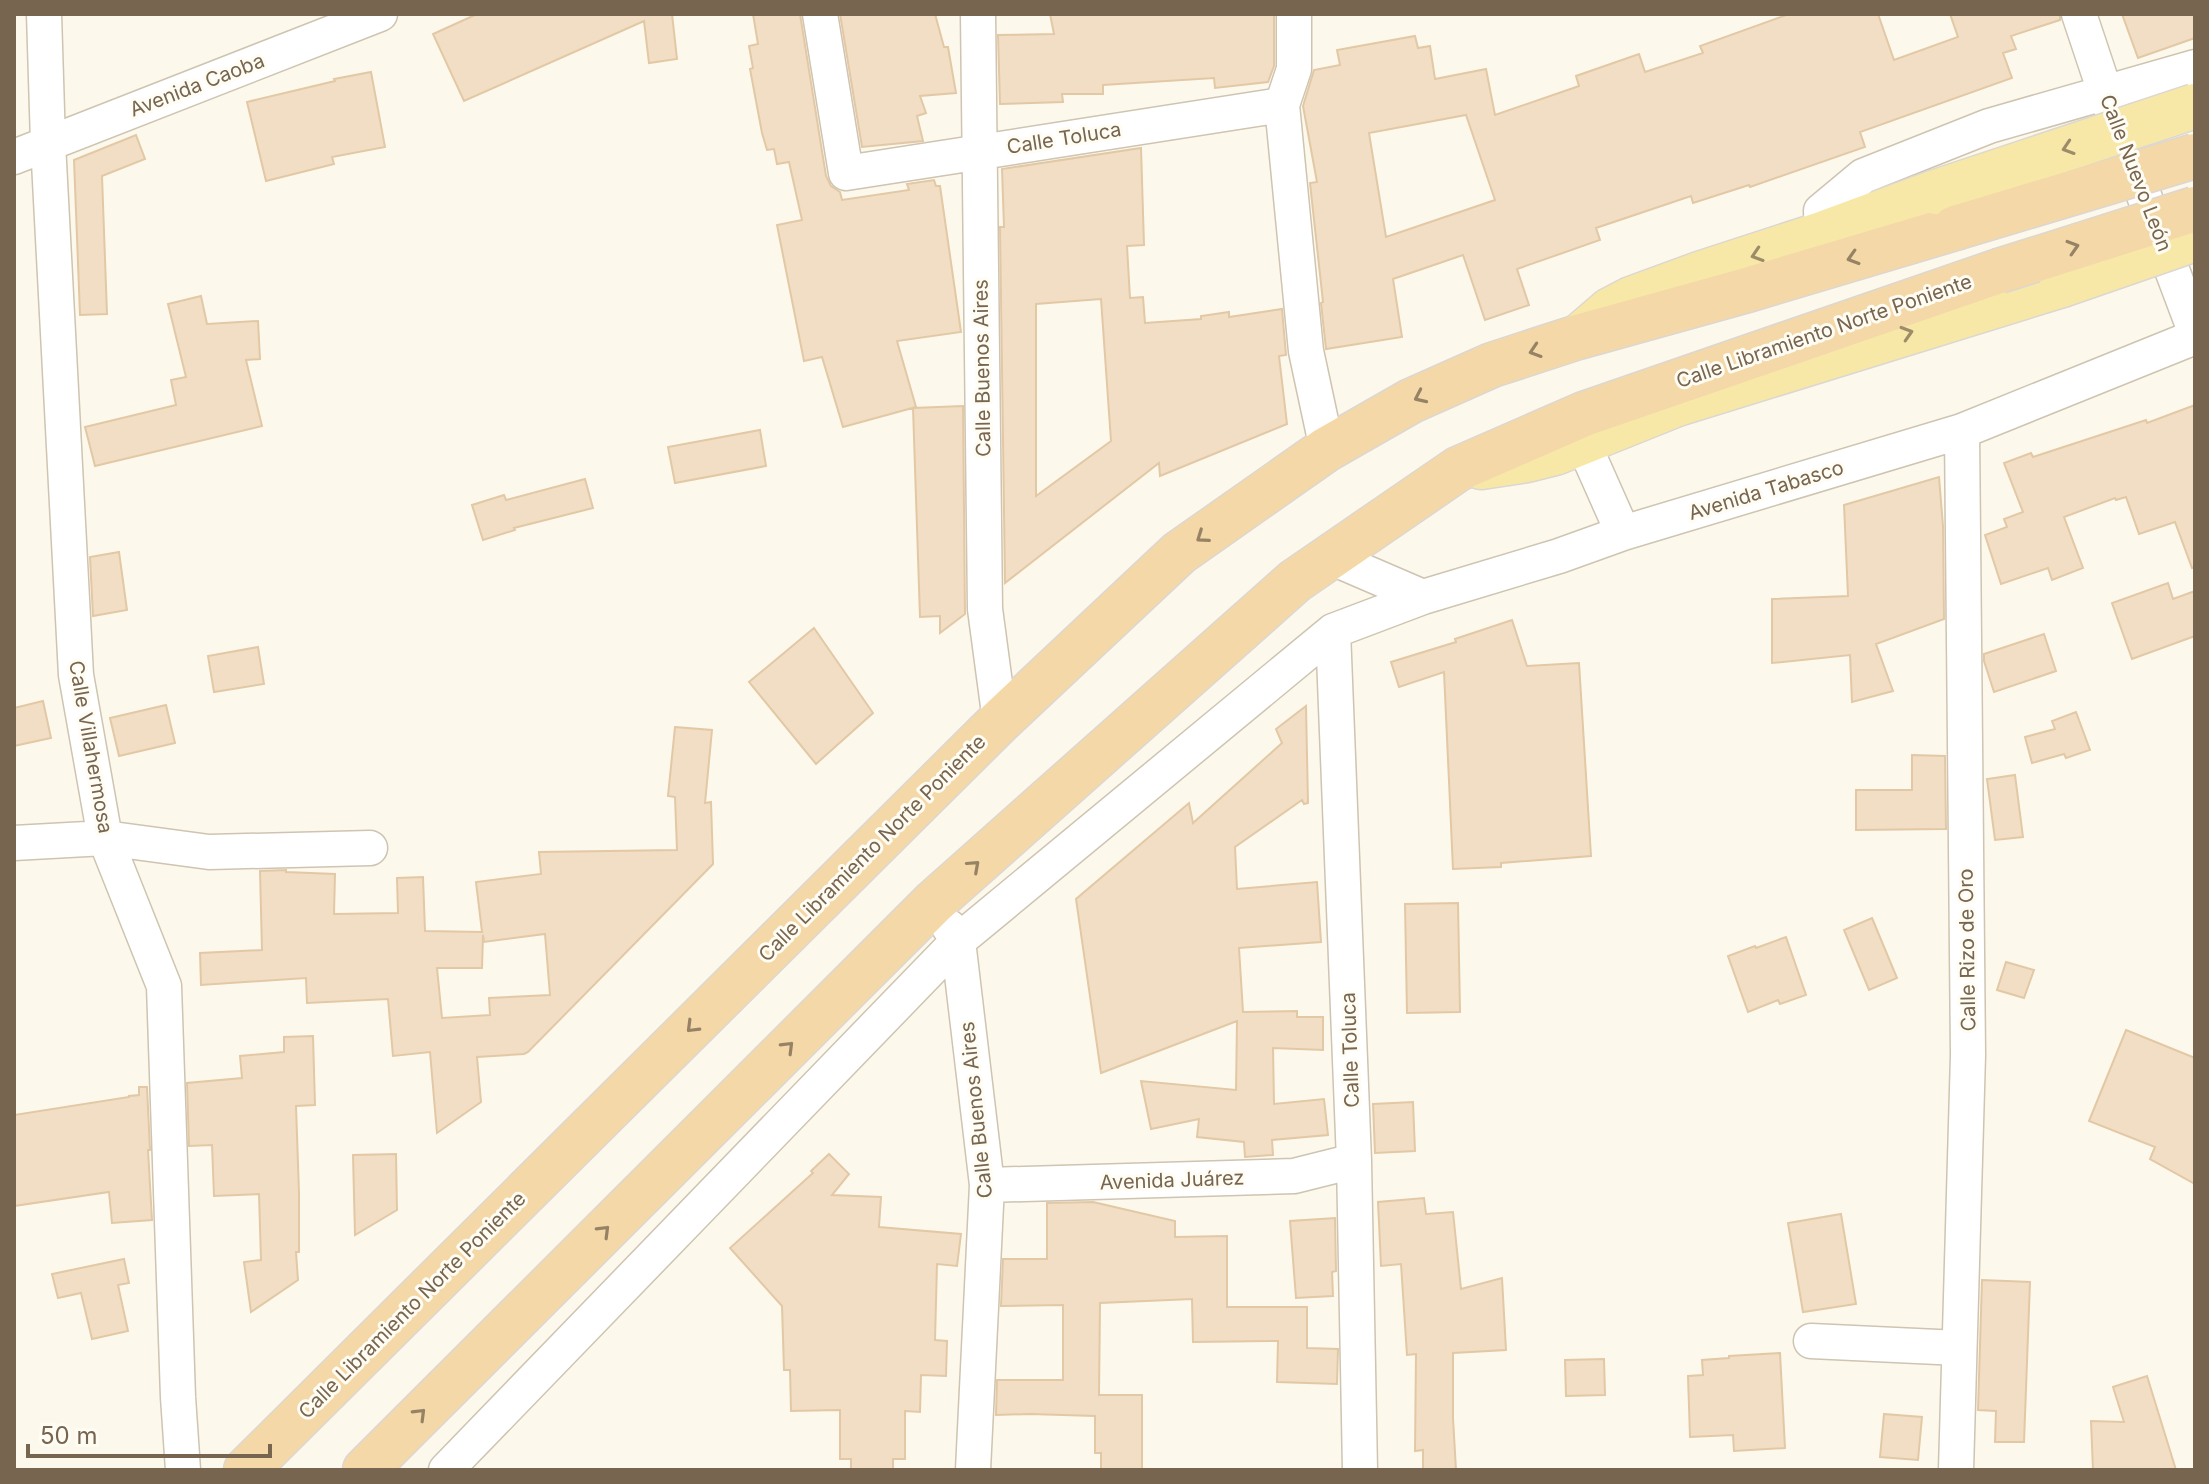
<svg xmlns="http://www.w3.org/2000/svg" width="2209" height="1484" font-family="Inter,sans-serif">
	<style>
		.building { fill: #f1dec5; stroke: #e3c8a5; stroke-width: 2; fill-rule: evenodd }
		.lines { fill: none; stroke-linecap: round; stroke-linejoin: round }
		.minor-casing { stroke: #cec4b1; stroke-width: 37 }
		.primary-casing { stroke: #dcd7d1; stroke-width: 47 }
		.trunk-casing { stroke: #dcd7d1; stroke-width: 47 }
		.minor { stroke: #fff; stroke-width: 34 }
		.primary { stroke: #f7e8a8; stroke-width: 44 }
		.trunk { stroke: #f5d8a7; stroke-width: 44 }
		.primary-bridge-casing { stroke: #dcd7d1; stroke-width: 47; stroke-linecap: butt }
		.trunk-bridge-casing { stroke: #dcd7d1; stroke-width: 47; stroke-linecap: butt }
		.primary-bridge { stroke: #f7e8a8; stroke-width: 44 }
		.trunk-bridge { stroke: #f5d8a7; stroke-width: 44 }
		.oneway { stroke: #9d8c6a }
		.oneway2 { stroke: #968265 }
		.labels { text-anchor: middle; stroke-width: 6; stroke-linejoin: round; paint-order: stroke }
		.street-label { font-size: 20px; fill: #77654f; stroke: #fefcf3 }
	</style>
	<rect width="100%" height="100%" fill="#fcf9ec"/>
	<path class="building" d="M 477,14 L 672,14 L 677,59 L 649,63 L 644,21 L 464,101 L 433,34 Z
		M 753,14 L 800,14 L 826,176 L 831,186 L 840,192 L 842,200 L 909,190 L 907,184 L 934,180 L 936,186 L 940,186 L 961,332 L 897,341 L 916,407 L 843,427 L 822,357 L 804,361 L 777,225 L 802,220 L 789,162 L 777,164 L 774,149 L 767,150 L 762,133 L 750,69 L 753,68 L 749,46 L 758,44 Z
		M 840,14 L 935,14 L 944,47 L 948,47 L 956,93 L 920,96 L 926,113 L 917,116 L 923,141 L 862,147 Z
		M 1050,14 L 1274,14 L 1274,66 L 1268,82 L 1215,88 L 1214,78 L 1103,85 L 1103,94 L 1062,94 L 1063,102 L 1000,104 L 998,35 L 1054,34 Z
		M 1789,14 L 1878,14 L 1894,60 L 1958,37 L 1950,14 L 2060,14 L 2060,20 L 2011,36 L 2016,49 L 2003,53 L 2012,78 L 1860,132 L 1865,147 L 1750,187 L 1749,185 L 1693,203 L 1691,196 L 1596,228 L 1600,240 L 1517,269 L 1529,305 L 1485,320 L 1463,255 L 1393,279 L 1402,337 L 1326,349 L 1321,303 L 1323,302 L 1310,183 L 1317,182 L 1303,106 L 1314,70 L 1340,65 L 1337,50 L 1415,36 L 1418,48 L 1430,46 L 1435,79 L 1486,69 L 1495,115 L 1579,86 L 1576,76 L 1639,54 L 1645,72 L 1703,53 L 1700,46 ZM 1466,115 L 1495,200 L 1386,237 L 1369,133 Z
		M 2122,14 L 2195,14 L 2195,38 L 2138,58 Z
		M 371,72 L 385,147 L 332,157 L 334,164 L 266,181 L 247,102 L 335,81 L 334,79 Z
		M 136,135 L 145,159 L 102,176 L 107,314 L 80,315 L 74,160 Z
		M 1141,148 L 1144,245 L 1127,246 L 1130,298 L 1143,297 L 1145,323 L 1201,319 L 1201,316 L 1229,312 L 1229,317 L 1282,309 L 1286,355 L 1279,356 L 1287,424 L 1160,476 L 1159,463 L 1005,583 L 1000,227 L 1004,227 L 1002,169 ZM 1101,299 L 1111,441 L 1036,496 L 1036,304 Z
		M 201,296 L 207,324 L 258,321 L 260,359 L 246,360 L 262,426 L 95,466 L 85,427 L 176,405 L 171,380 L 186,377 L 168,304 Z
		M 2195,405 L 2195,567 L 2192,568 L 2175,522 L 2139,534 L 2126,497 L 2116,500 L 2115,498 L 2064,517 L 2083,568 L 2052,580 L 2048,568 L 2001,584 L 1985,535 L 2007,527 L 2004,519 L 2023,512 L 2004,463 L 2031,453 L 2033,457 L 2146,420 L 2147,423 Z
		M 963,406 L 965,614 L 940,633 L 940,616 L 920,617 L 913,408 Z
		M 760,430 L 766,466 L 675,483 L 668,447 Z
		M 1939,477 L 1943,526 L 1944,619 L 1876,644 L 1893,691 L 1852,702 L 1850,655 L 1772,663 L 1772,599 L 1848,596 L 1844,505 Z
		M 585,479 L 593,508 L 514,528 L 515,530 L 483,540 L 472,505 L 504,495 L 506,500 Z
		M 119,552 L 127,610 L 93,616 L 90,557 Z
		M 2168,583 L 2173,599 L 2195,591 L 2195,636 L 2132,659 L 2112,603 Z
		M 1512,620 L 1527,666 L 1579,663 L 1591,856 L 1501,863 L 1501,867 L 1453,869 L 1444,672 L 1399,687 L 1391,662 L 1456,642 L 1455,639 Z
		M 814,628 L 873,713 L 816,764 L 749,682 Z
		M 2044,634 L 2056,671 L 1994,692 L 1984,661 L 1984,654 Z
		M 258,647 L 264,684 L 214,692 L 208,656 Z
		M 43,701 L 51,738 L 14,746 L 14,708 Z
		M 166,705 L 175,743 L 119,756 L 110,718 Z
		M 1306,706 L 1308,803 L 1304,804 L 1302,800 L 1235,847 L 1237,889 L 1317,882 L 1321,942 L 1239,948 L 1243,1012 L 1297,1011 L 1297,1017 L 1323,1017 L 1323,1050 L 1273,1048 L 1274,1104 L 1324,1099 L 1328,1135 L 1272,1140 L 1273,1155 L 1245,1157 L 1244,1142 L 1197,1137 L 1199,1119 L 1151,1129 L 1141,1081 L 1236,1090 L 1237,1021 L 1101,1073 L 1076,899 L 1189,803 L 1193,823 L 1282,743 L 1276,729 Z
		M 2076,712 L 2090,750 L 2066,758 L 2064,754 L 2032,763 L 2025,737 L 2055,729 L 2052,721 Z
		M 675,727 L 712,730 L 705,803 L 711,802 L 713,864 L 528,1052 L 524,1054 L 477,1057 L 481,1102 L 437,1133 L 430,1052 L 393,1056 L 388,999 L 307,1003 L 306,978 L 201,985 L 200,953 L 262,950 L 260,871 L 286,870 L 286,872 L 335,874 L 334,914 L 398,913 L 397,878 L 423,877 L 425,931 L 482,932 L 476,882 L 541,874 L 539,852 L 677,850 L 675,797 L 668,796 ZM 545,934 L 550,995 L 489,998 L 490,1015 L 442,1018 L 437,968 L 482,968 L 483,935 L 484,942 Z
		M 1912,755 L 1945,756 L 1946,829 L 1856,830 L 1856,790 L 1912,790 Z
		M 2015,775 L 2023,837 L 1995,840 L 1987,779 Z
		M 1458,903 L 1460,1012 L 1407,1013 L 1405,904 Z
		M 1872,918 L 1897,978 L 1869,990 L 1844,930 Z
		M 1786,937 L 1806,995 L 1780,1004 L 1778,1000 L 1748,1012 L 1728,956 L 1755,946 L 1756,948 Z
		M 2006,962 L 2034,970 L 2024,998 L 1997,990 Z
		M 2126,1030 L 2195,1058 L 2195,1184 L 2150,1159 L 2155,1147 L 2089,1121 Z
		M 313,1036 L 315,1105 L 296,1106 L 299,1193 L 299,1252 L 296,1252 L 298,1280 L 251,1312 L 244,1262 L 261,1260 L 259,1194 L 214,1196 L 212,1145 L 189,1146 L 187,1083 L 242,1078 L 240,1056 L 284,1052 L 284,1037 Z
		M 139,1087 L 147,1087 L 150,1150 L 148,1150 L 152,1220 L 112,1223 L 109,1192 L 14,1206 L 14,1115 L 129,1097 L 129,1096 L 139,1095 Z
		M 1413,1102 L 1415,1151 L 1375,1153 L 1373,1104 Z
		M 396,1154 L 397,1210 L 355,1235 L 353,1155 Z
		M 829,1154 L 849,1174 L 832,1195 L 881,1197 L 879,1227 L 961,1234 L 957,1266 L 937,1264 L 935,1340 L 947,1341 L 946,1376 L 921,1375 L 920,1412 L 905,1411 L 905,1459 L 893,1459 L 893,1470 L 851,1470 L 851,1459 L 840,1459 L 840,1410 L 791,1411 L 790,1370 L 784,1370 L 782,1306 L 730,1248 L 813,1173 L 811,1171 Z
		M 1424,1198 L 1426,1214 L 1453,1212 L 1461,1289 L 1502,1278 L 1506,1350 L 1453,1353 L 1453,1418 L 1456,1470 L 1423,1470 L 1423,1450 L 1415,1451 L 1416,1354 L 1407,1355 L 1401,1264 L 1381,1266 L 1378,1202 Z
		M 1093,1202 L 1175,1221 L 1175,1237 L 1227,1236 L 1227,1307 L 1307,1307 L 1307,1348 L 1338,1349 L 1337,1384 L 1277,1382 L 1278,1341 L 1193,1342 L 1192,1299 L 1100,1303 L 1099,1395 L 1142,1395 L 1142,1470 L 1101,1470 L 1101,1453 L 1095,1453 L 1095,1416 L 1030,1414 L 996,1415 L 997,1380 L 1063,1380 L 1063,1305 L 1001,1306 L 1003,1259 L 1047,1259 L 1047,1203 Z
		M 1841,1214 L 1856,1304 L 1803,1312 L 1788,1223 Z
		M 1335,1218 L 1336,1271 L 1332,1272 L 1333,1296 L 1296,1298 L 1290,1221 Z
		M 124,1259 L 129,1283 L 118,1285 L 128,1331 L 92,1339 L 81,1293 L 58,1298 L 52,1274 Z
		M 1982,1280 L 2030,1282 L 2024,1442 L 1995,1442 L 1996,1411 L 1978,1410 Z
		M 1780,1353 L 1785,1448 L 1734,1451 L 1733,1435 L 1690,1437 L 1688,1376 L 1703,1375 L 1702,1360 L 1729,1358 L 1729,1356 Z
		M 1604,1359 L 1605,1395 L 1566,1396 L 1565,1360 Z
		M 2147,1376 L 2176,1470 L 2093,1470 L 2091,1421 L 2124,1422 L 2113,1387 Z
		M 1884,1414 L 1922,1417 L 1918,1460 L 1880,1457 Z"/>
	<g class="lines">
		<defs>
			<path id="minor" d="M 44,14 L 48,143 L 76,675 L 105,838 L 164,986 L 178,1397 L 183,1470
				M 820,14 L 846,173 L 1282,105
				M 978,14 L 985,609 L 1000,721
				M 1294,14 L 1294,69 L 1282,105 L 1306,351 L 1327,449
				M 2079,14 L 2105,92 L 2195,331
				M 14,157 L 380,14
				M 1822,234 L 1821,211 L 1863,176 L 1989,126 L 2195,67
				M 1583,443 L 1623,533
				M 1330,557 L 1423,597
				M 1333,631 L 1354,1161 L 1360,1470
				M 14,843 L 105,838 L 209,852 L 370,848
				M 949,927 L 958,941 L 987,1185 L 973,1470
				M 987,1185 L 1294,1176 L 1354,1161
				M 1811,1341 L 1959,1348
				M 446,1470 L 958,941 L 1333,631 L 1423,597 L 1559,556 L 1623,533 L 1962,431 L 2195,337
				M 1956,1470 L 1968,1055 L 1962,431"/>
			<path id="primary" d="M 1581,335 L 1610,310 L 1631,299 L 1702,273 L 1822,234 L 1936,192
				M 1481,467 L 1527,460 L 1555,453 L 1677,404 L 2062,285"/>
			<path id="trunk" d="M 246,1470 L 1000,721 L 1179,553 L 1327,449 L 1411,401 L 1492,365 L 1578,337 L 1747,290 L 1955,228
				M 365,1470 L 935,901 L 1295,581 L 1458,469 L 1584,414 L 1999,271"/>
		</defs>
		<use href="#minor" class="minor-casing"/>
		<use href="#primary" class="primary-casing"/>
		<use href="#trunk" class="trunk-casing"/>
		<use href="#minor" class="minor"/>
		<use href="#primary" class="primary"/>
		<use href="#trunk" class="trunk"/>
		<defs>
			<path id="primary-bridge" d="M 1936,192 L 2195,106
				M 2062,285 L 2195,239"/>
			<path id="trunk-bridge" d="M 1955,228 L 2195,156
				M 1999,271 L 2195,209"/>
		</defs>
		<use href="#primary-bridge" class="primary-bridge-casing"/>
		<use href="#trunk-bridge" class="trunk-bridge-casing"/>
		<use href="#primary-bridge" class="primary-bridge"/>
		<use href="#trunk-bridge" class="trunk-bridge"/>
	</g>
	<defs><path id="oneway-chevron" d="M-2-3.5L2.5 0L-2 3.5" fill="none" stroke-width="1.6" stroke-linecap="round" stroke-linejoin="round" transform="scale(2)"/></defs>
	<g class="oneway">
		<use href="#oneway-chevron" transform="translate(2068 148) rotate(162)"/>
		<use href="#oneway-chevron" transform="translate(1757 255) rotate(162)"/>
		<use href="#oneway-chevron" transform="translate(1907 333) rotate(-17)"/>
	</g>
	<g class="oneway2">
		<use href="#oneway-chevron" transform="translate(2073 247) rotate(-17)"/>
		<use href="#oneway-chevron" transform="translate(1853 258) rotate(163)"/>
		<use href="#oneway-chevron" transform="translate(1535 351) rotate(162)"/>
		<use href="#oneway-chevron" transform="translate(1420 397) rotate(155)"/>
		<use href="#oneway-chevron" transform="translate(1202 537) rotate(145)"/>
		<use href="#oneway-chevron" transform="translate(974 866) rotate(-42)"/>
		<use href="#oneway-chevron" transform="translate(692 1027) rotate(135)"/>
		<use href="#oneway-chevron" transform="translate(788 1047) rotate(-45)"/>
		<use href="#oneway-chevron" transform="translate(604 1231) rotate(-45)"/>
		<use href="#oneway-chevron" transform="translate(420 1414) rotate(-45)"/>
	</g>
	<g class="labels">
		<g class="street-label">
			<text transform="translate(197 85) rotate(-21)" y="7">Avenida Caoba</text>
			<text transform="translate(1064 138) rotate(-9)" y="7">Calle Toluca</text>
			<text transform="translate(2136 173) rotate(69)" y="7">Calle Nuevo León</text>
			<text transform="translate(1824 331) rotate(-19)" y="7">Calle Libramiento Norte Poniente</text>
			<text transform="translate(982 368) rotate(-91)" y="7">Calle Buenos Aires</text>
			<text transform="translate(1766 490) rotate(-17)" y="7">Avenida Tabasco</text>
			<text transform="translate(91 747) rotate(80)" y="7">Calle Villahermosa</text>
			<text transform="translate(872 848) rotate(-45)" y="7">Calle Libramiento Norte Poniente</text>
			<text transform="translate(1967 950) rotate(-91)" y="7">Calle Rizo de Oro</text>
			<text transform="translate(1350 1050) rotate(-92)" y="7">Calle Toluca</text>
			<text transform="translate(976 1110) rotate(-96)" y="7">Calle Buenos Aires</text>
			<text transform="translate(1172 1180) rotate(-2)" y="7">Avenida Juárez</text>
			<text transform="translate(412 1305) rotate(-45)" y="7">Calle Libramiento Norte Poniente</text>
		</g>
	</g>
	<rect width="2209" height="1484" fill="none" stroke="#77654f" stroke-width="32"/>
	<path d="M28 1444v12h242v-12" fill="none" stroke="#77654f" stroke-width="4"/>
	<text x="40" y="1444" font-size="24" fill="#77654f" stroke="#fefcf3" stroke-width="6" paint-order="stroke">50 m</text>
</svg>
